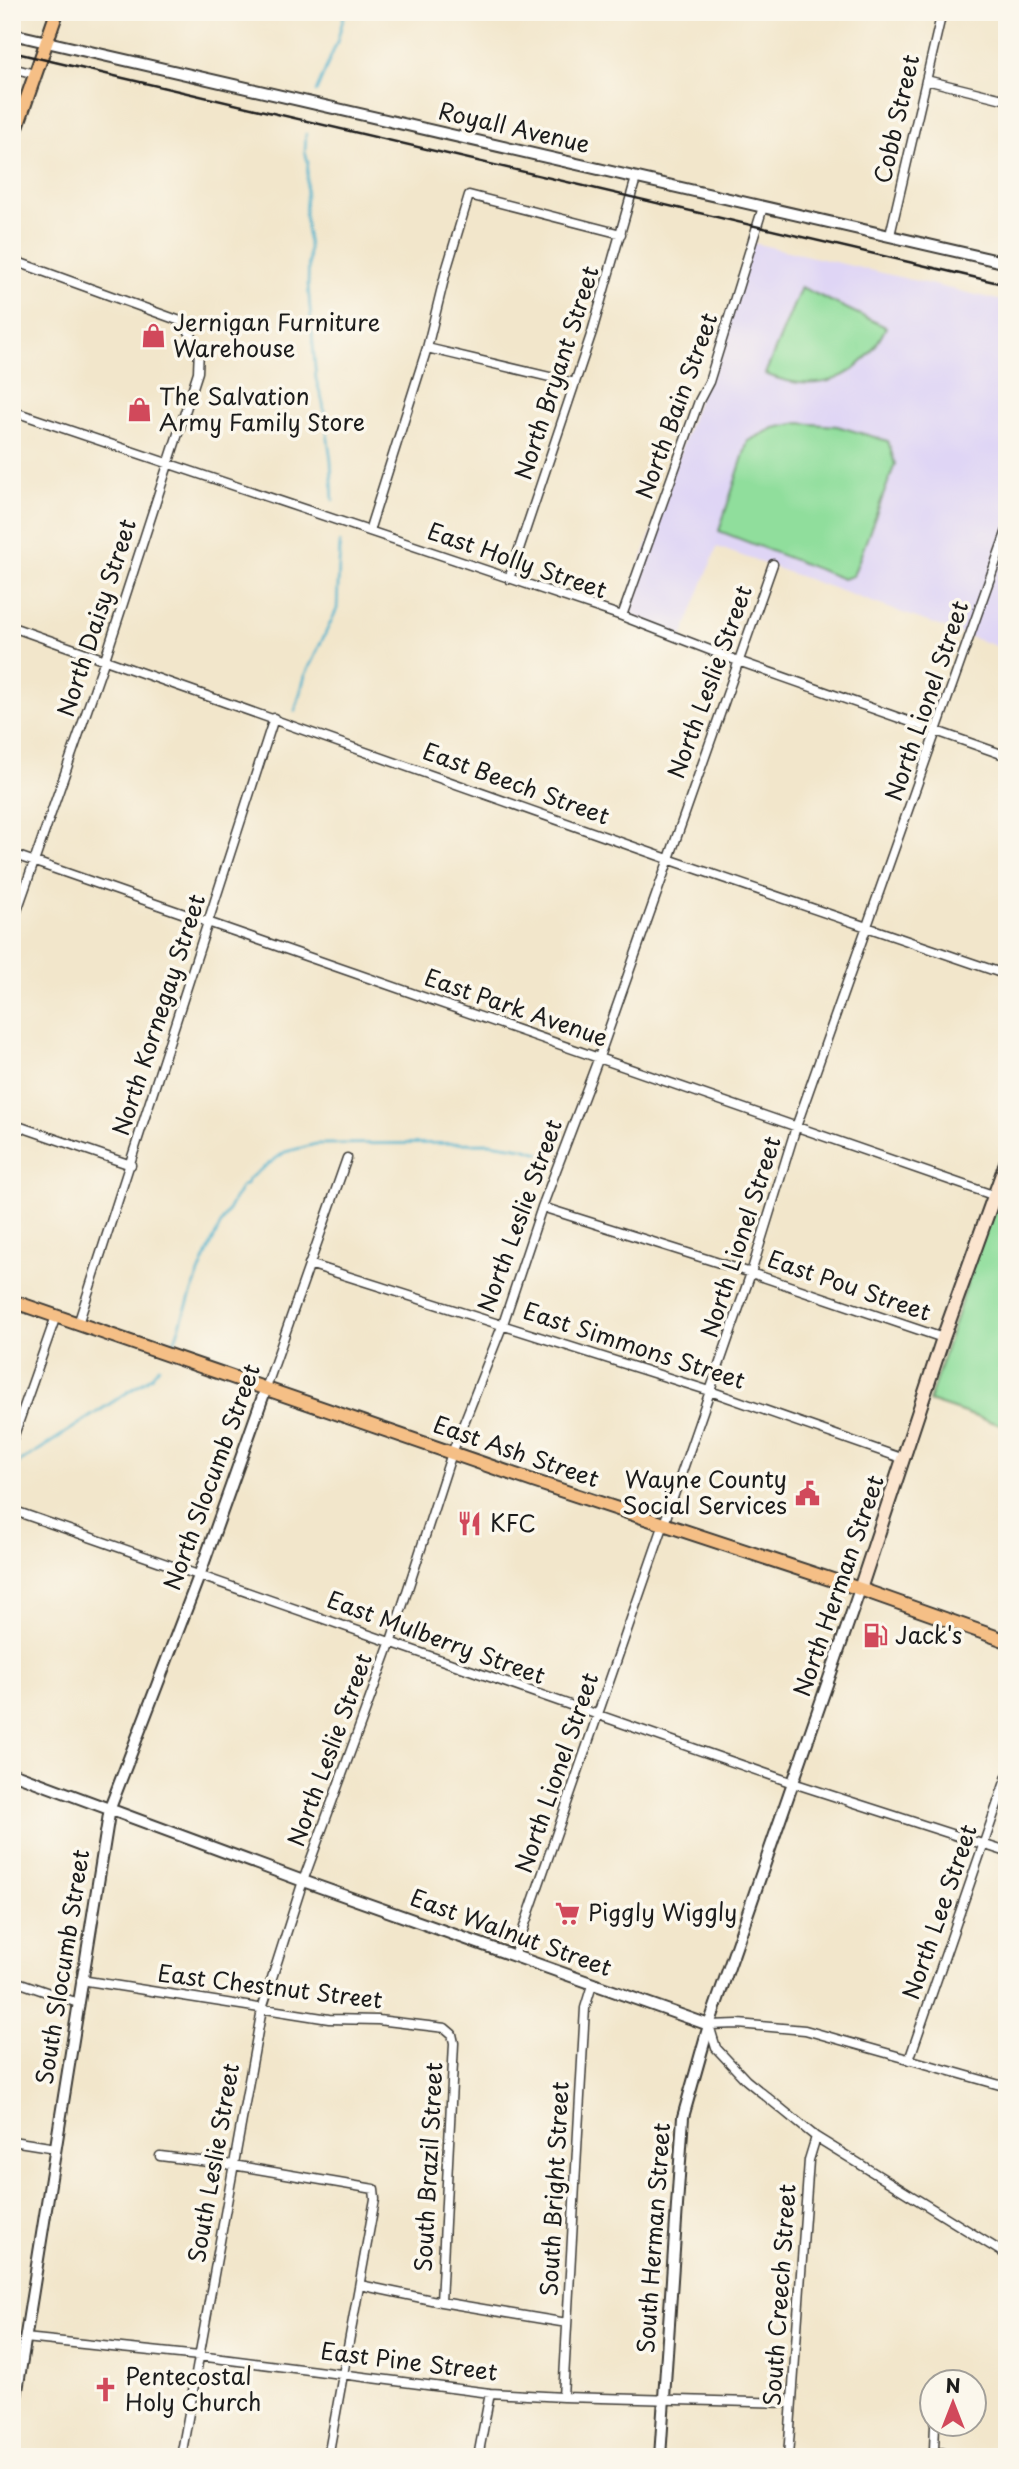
<svg xmlns="http://www.w3.org/2000/svg" width="1019" height="2469" font-family="'Playpen Sans',sans-serif">
	<style>
		.built { fill: #dfd5f5 }
		.green { fill: #90de9c; stroke: #567d5c; stroke-width: 2 }
		.lines { fill: none; stroke-linecap: round; stroke-linejoin: round }
		.stream { stroke: #4db1cc; stroke-width: 2.5 }
		.minor-casing { stroke: #3c3a36; stroke-width: 11 }
		.tertiary-casing { stroke: #3c3a36; stroke-width: 14 }
		.secondary-casing { stroke: #3c3a36; stroke-width: 16 }
		.primary-casing { stroke: #3c3a36; stroke-width: 16 }
		.minor { stroke: #fff; stroke-width: 8 }
		.tertiary { stroke: #fff; stroke-width: 10 }
		.secondary { stroke: #fbe5cf; stroke-width: 12 }
		.primary { stroke: #f5bf86; stroke-width: 12 }
		.rail { stroke: #1c1c1c; stroke-width: 2.5 }
		.labels { text-anchor: middle; stroke-width: 7; stroke-linejoin: round; paint-order: stroke }
		.street-label { font-size: 23px; fill: #1c1c1c; stroke: #fbf7ec }
		.poi-label { font-size: 23px; fill: #1c1c1c; stroke: #fbf7ec; text-anchor: start }
	</style>
	<rect width="100%" height="100%" fill="#fbf7ec"/>
	<filter id="ink" filterUnits="userSpaceOnUse"><feTurbulence type="fractalNoise" baseFrequency=".0143" numOctaves="2"/><feDisplacementMap in="SourceGraphic" scale="14" xChannelSelector="R" yChannelSelector="G"/><feConvolveMatrix kernelMatrix="1 2 1 2 8 2 1 2 1" color-interpolation-filters="sRGB"/></filter>
	<filter id="wash" filterUnits="userSpaceOnUse"><feTurbulence type="fractalNoise" baseFrequency=".00686" numOctaves="4" result="noise"/><feDisplacementMap in="SourceGraphic" scale="28" xChannelSelector="R" yChannelSelector="G"/><feGaussianBlur stdDeviation="1.57" result="paint"/><feColorMatrix in="noise" values="0 0 0 0 0 0 0 0 0 0 0 0 0 0 0 0 0 1.4 0 .05"/><feComposite in="paint" operator="in"/></filter>
	<g filter="url(#wash)">
		<rect width="100%" height="100%" fill="#f2e6cb"/>
		<path class="built" d="M 753,243 L 1007,302 L 1007,650 L 717,547 L 681,640 L 622,616 Z"/>
		<path class="green" d="M 801,287 L 886,327 C 861,380 819,396 765,374 Z
			M 799,423 L 837,426 L 888,441 L 895,464 L 853,576 L 843,579 L 719,531 L 748,441 L 774,428 Z
			M 1007,1160 L 1007,1427 L 929,1401 Z"/>
		<g class="lines">
			<path class="stream" d="M 316,92 L 337,42 L 345,12
				M 306,134 L 305,152 L 308,162 L 305,215 L 309,247 L 308,285 L 316,379 L 323,403 L 331,461 L 333,500
				M 295,711 L 305,676 L 337,609 L 340,542
				M 174,1343 C 192,1289 212,1234 242,1186 L 246,1185 L 248,1179 L 285,1152 L 316,1144 L 490,1143 L 523,1148 L 540,1153
				M 16,1465 L 151,1377 L 159,1367"/>
		</g>
	</g>
	<g filter="url(#ink)">
		<g class="lines">
			<defs>
				<path id="minor" d="M 12,68 L 35,74
					M 926,80 L 1007,100
					M 890,235 L 942,12
					M 12,260 L 183,322 L 199,348 L 198,372 L 105,659 L 12,925
					M 427,348 L 575,383
					M 12,411 L 622,616 L 738,661 L 1007,756
					M 369,531 L 427,348 L 446,271 L 469,195 L 621,234
					M 509,579 L 592,332 L 636,178
					M 622,616 L 699,401 L 709,382 L 763,207
					M 12,627 L 668,859 L 1007,975
					M 12,854 L 1007,1200
					M 12,1124 L 131,1165
					M 542,1207 L 751,1273 L 943,1338
					M 309,1264 L 710,1391 L 904,1459
					M 78,1324 L 274,718
					M 266,1388 L 347,1158
					M 12,1441 L 56,1316
					M 12,1510 L 793,1783 L 1007,1852
					M 514,1956 L 751,1273 L 796,1127 L 1007,530
					M 12,1980 L 78,2003
					M 81,1980 L 329,2019 L 378,2020 L 445,2028 L 452,2034 L 454,2043 L 441,2302
					M 909,2060 L 1007,1776
					M 1007,2087 L 805,2030 L 738,2024 L 709,2025 L 716,2048 L 746,2080 L 816,2137 L 1007,2255
					M 12,2141 L 56,2148
					M 160,2156 L 233,2165 L 374,2189 L 375,2199 L 328,2457
					M 360,2285 L 441,2302 L 567,2323
					M 25,2338 L 199,2356 L 490,2393 L 563,2397 L 790,2403
					M 563,2397 L 585,2008 L 592,1985
					M 935,2424 L 934,2450 L 956,2457
					M 181,2457 L 262,2009 L 303,1881 L 391,1641 L 452,1453 L 503,1324 L 542,1207 L 599,1057 L 773,564
					M 478,2457 L 490,2393
					M 788,2457 L 809,2160 L 816,2137"/>
				<path id="tertiary" d="M 12,34 L 1007,263
					M 12,1773 L 303,1881 L 709,2025
					M 12,2422 L 110,1808 L 199,1576 L 266,1388
					M 660,2457 L 683,2117 L 709,2025 L 860,1589"/>
				<path id="secondary" d="M 860,1589 L 943,1338 L 1007,1160"/>
				<path id="primary" d="M 12,141 L 57,12
					M 12,1301 L 533,1481 L 860,1589 L 1007,1641"/>
			</defs>
			<use href="#minor" class="minor-casing"/>
			<use href="#tertiary" class="tertiary-casing"/>
			<use href="#secondary" class="secondary-casing"/>
			<use href="#primary" class="primary-casing"/>
			<use href="#minor" class="minor"/>
			<use href="#tertiary" class="tertiary"/>
			<use href="#secondary" class="secondary"/>
			<use href="#primary" class="primary"/>
			<path class="rail" d="M 12,52 L 1007,285"/>
		</g>
	</g>
	<defs>
		<symbol id="shop-bare" viewBox="-9 -9 18 18"><path d="M-5-2.5h2.3a2.7 3.5 0 0 1 5.4 0H5L5.5 6h-11ZM-1.5-2.5h3a1.5 2.3 0 0 0-3 0Z" fill="#d1495b" stroke="#fbf7ec" stroke-width="2.5" paint-order="stroke"/></symbol>
		<symbol id="civic-bare" viewBox="-9 -9 18 18"><path d="M-.6-6.5H3V-4.5H.6V-3L4-1V1h2V6H-6V1h2V-1L-.6-3ZM-1.2 2.5V6h2.4V2.5Z" fill="#d1495b" stroke="#fbf7ec" stroke-width="2.5" paint-order="stroke"/></symbol>
		<symbol id="restaurant-bare" viewBox="-9 -9 18 18"><path d="M-5-6h1v4h1v-4h1v4h1v-4h1v5L-1.5 .5V6h-2V.5L-5-1ZM5-6V6H3V1.5H1.5Q1.5-4 5-6Z" fill="#d1495b" stroke="#fbf7ec" stroke-width="2.5" paint-order="stroke"/></symbol>
		<symbol id="fuel-bare" viewBox="-9 -9 18 18"><path d="M-5.5-6h7V0h2V4h1.3V-2.5L3-4.5l.8-.8L6-3V5H2.5V1h-1V6h-7ZM-4.2-4.7v3.2H.2V-4.7Z" fill="#d1495b" stroke="#fbf7ec" stroke-width="2.5" paint-order="stroke"/></symbol>
		<symbol id="supermarket-bare" viewBox="-9 -9 18 18"><path d="M-6-5.5h2.5l.6 2H6L4.5 2H-2.5L-4.4-4H-6ZM-1.5 3.2a1.3 1.3 0 1 0 .1 0ZM3 3.2a1.3 1.3 0 1 0 .1 0Z" fill="#d1495b" stroke="#fbf7ec" stroke-width="2.5" paint-order="stroke"/></symbol>
		<symbol id="church-bare" viewBox="-9 -9 18 18"><path d="M-1.2-6h2.4v3.5h3.3v2.4h-3.3V6h-2.4V-.1h-3.3v-2.4h3.3Z" fill="#d1495b" stroke="#fbf7ec" stroke-width="2.5" paint-order="stroke"/></symbol>
	</defs>
	<g fill-rule="evenodd">
		<use href="#shop-bare" x="136" y="318" width="35" height="35"/>
		<use href="#shop-bare" x="122" y="392" width="35" height="35"/>
		<use href="#civic-bare" x="790" y="1476" width="35" height="35"/>
		<use href="#restaurant-bare" x="452" y="1506" width="35" height="35"/>
		<use href="#fuel-bare" x="858" y="1618" width="35" height="35"/>
		<use href="#supermarket-bare" x="550" y="1896" width="35" height="35"/>
		<use href="#church-bare" x="88" y="2372" width="35" height="35"/>
	</g>
	<g class="labels">
		<g class="street-label">
			<text transform="translate(897 119) rotate(-77)" y="8">Cobb Street</text>
			<text transform="translate(514 128) rotate(13)" y="8">Royall Avenue</text>
			<text transform="translate(557 373) rotate(-72)" y="8">North Bryant Street</text>
			<text transform="translate(677 406) rotate(-70)" y="8">North Bain Street</text>
			<text transform="translate(517 561) rotate(19)" y="8">East Holly Street</text>
			<text transform="translate(97 618) rotate(-72)" y="8">North Daisy Street</text>
			<text transform="translate(710 682) rotate(-70)" y="8">North Leslie Street</text>
			<text transform="translate(927 701) rotate(-71)" y="8">North Lionel Street</text>
			<text transform="translate(516 784) rotate(20)" y="8">East Beech Street</text>
			<text transform="translate(516 1008) rotate(19)" y="8">East Park Avenue</text>
			<text transform="translate(159 1015) rotate(-72)" y="8">North Kornegay Street</text>
			<text transform="translate(520 1216) rotate(-70)" y="8">North Leslie Street</text>
			<text transform="translate(741 1237) rotate(-72)" y="8">North Lionel Street</text>
			<text transform="translate(849 1286) rotate(19)" y="8">East Pou Street</text>
			<text transform="translate(634 1346) rotate(18)" y="8">East Simmons Street</text>
			<text transform="translate(516 1452) rotate(19)" y="8">East Ash Street</text>
			<text transform="translate(212 1477) rotate(-70)" y="8">North Slocumb Street</text>
			<text transform="translate(839 1586) rotate(-71)" y="8">North Herman Street</text>
			<text transform="translate(436 1638) rotate(20)" y="8">East Mulberry Street</text>
			<text transform="translate(330 1750) rotate(-70)" y="8">North Leslie Street</text>
			<text transform="translate(557 1773) rotate(-71)" y="8">North Lionel Street</text>
			<text transform="translate(940 1912) rotate(-71)" y="8">North Lee Street</text>
			<text transform="translate(511 1933) rotate(20)" y="8">East Walnut Street</text>
			<text transform="translate(63 1967) rotate(-81)" y="8">South Slocumb Street</text>
			<text transform="translate(270 1987) rotate(7)" y="8">East Chestnut Street</text>
			<text transform="translate(214 2163) rotate(-80)" y="8">South Leslie Street</text>
			<text transform="translate(429 2167) rotate(-87)" y="8">South Brazil Street</text>
			<text transform="translate(555 2189) rotate(-87)" y="8">South Bright Street</text>
			<text transform="translate(654 2238) rotate(-86)" y="8">South Herman Street</text>
			<text transform="translate(780 2295) rotate(-86)" y="8">South Creech Street</text>
			<text transform="translate(409 2362) rotate(7)" y="8">East Pine Street</text>
		</g>
		<g class="poi-label">
			<text x="173" y="331">Jernigan Furniture<tspan x="173" dy="26">Warehouse</tspan></text>
			<text x="159" y="405">The Salvation<tspan x="159" dy="26">Army Family Store</tspan></text>
			<text x="787" y="1488" text-anchor="end">Wayne County<tspan x="787" dy="26">Social Services</tspan></text>
			<text x="490" y="1532">KFC</text>
			<text x="895" y="1644">Jack's</text>
			<text x="588" y="1921">Piggly Wiggly</text>
			<text x="125" y="2385">Pentecostal<tspan x="125" dy="26">Holy Church</tspan></text>
		</g>
	</g>
	<rect width="1019" height="2469" fill="none" stroke="#fbf7ec" stroke-width="42"/>
	<g transform="translate(953 2403)"><circle r="33" fill="#fbf7ec" stroke="#a29f99" stroke-width="2"/>
	<path d="M0-5L12 26L0 18L-12 26Z" fill="#d1495b"/>
	<text y="-10" font-size="19" font-weight="bold" text-anchor="middle" fill="#1c1c1c">N</text>
	</g>
</svg>
